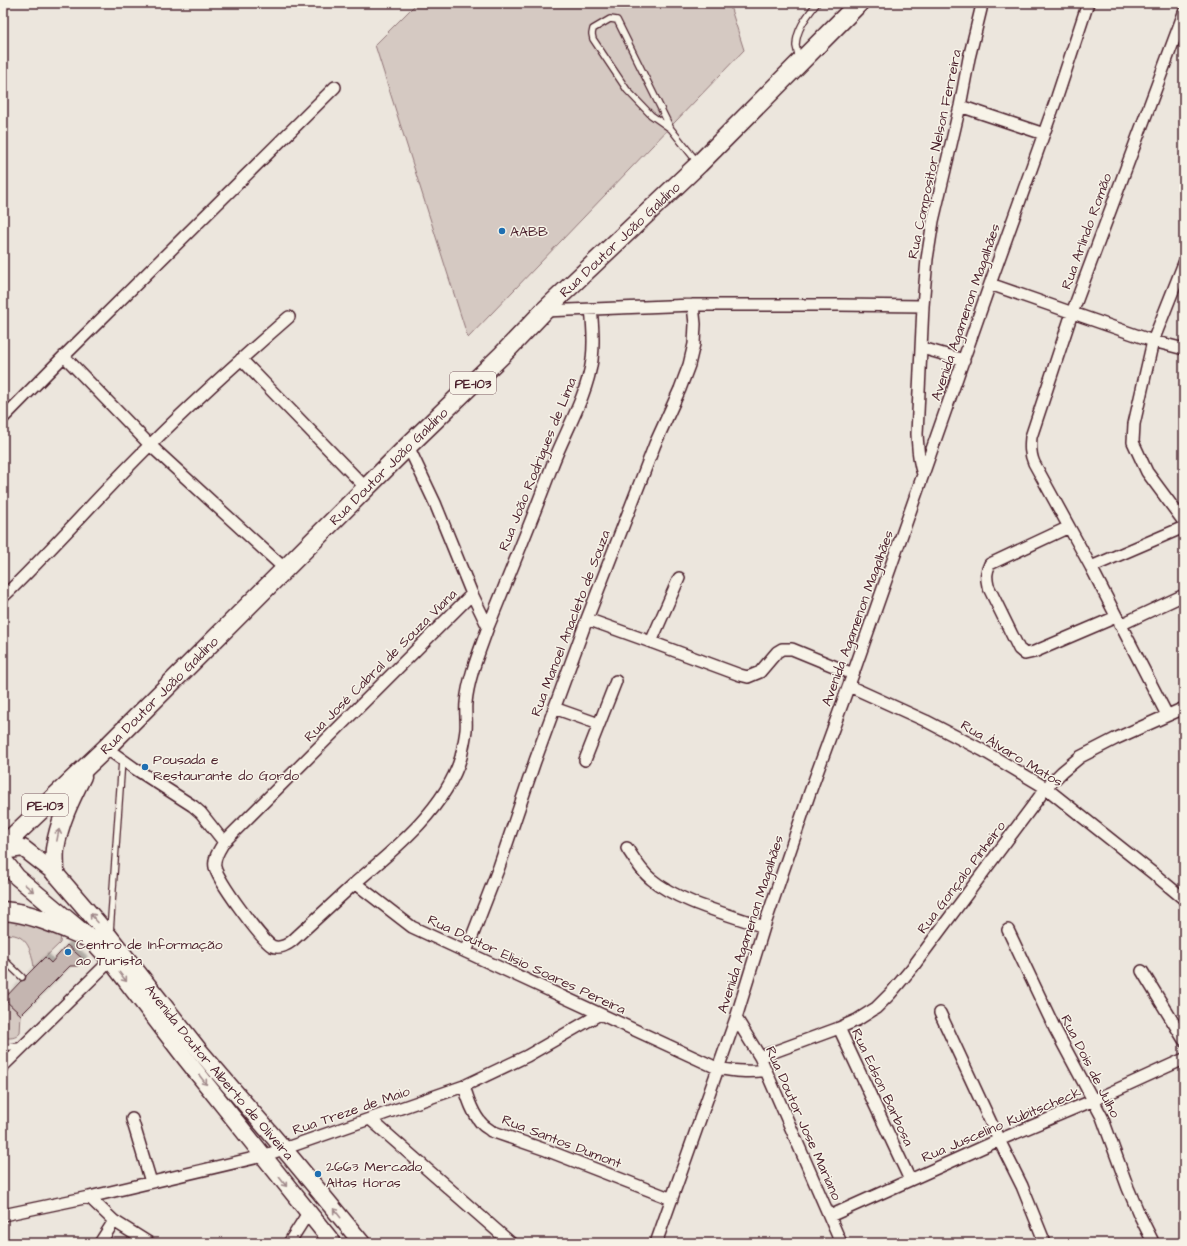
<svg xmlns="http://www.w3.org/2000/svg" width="1187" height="1246" font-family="'Architects Daughter',sans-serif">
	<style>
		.green { fill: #d5c9c2; stroke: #907476 }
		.building { fill: #c4b5b0; stroke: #4a1f2b; filter: url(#shadow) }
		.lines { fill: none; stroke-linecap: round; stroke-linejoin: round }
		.lane-casing { stroke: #4a1f2b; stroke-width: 8 }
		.street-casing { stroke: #4a1f2b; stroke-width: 14 }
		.secondary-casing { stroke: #4a1f2b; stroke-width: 19 }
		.primary-casing { stroke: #4a1f2b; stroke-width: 21 }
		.lane { stroke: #f7f3e8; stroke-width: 5.5 }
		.street { stroke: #f7f3e8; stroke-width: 11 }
		.secondary { stroke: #f7f3e8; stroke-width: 16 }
		.primary { stroke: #f7f3e8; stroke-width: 18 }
		.oneway { stroke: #a0898a }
		.poi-dot { fill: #1f6fb2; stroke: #f7f3e8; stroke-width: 1.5 }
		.labels { text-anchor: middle; stroke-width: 3; stroke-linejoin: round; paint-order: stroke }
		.shield { fill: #f7f3e8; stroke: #7e5f64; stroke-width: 1 }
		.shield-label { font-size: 13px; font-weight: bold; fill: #4a1f2b }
		.street-label { font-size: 14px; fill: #4a1f2b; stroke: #f7f3e8 }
		.poi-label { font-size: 14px; fill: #4a1f2b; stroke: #f7f3e8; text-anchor: start }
	</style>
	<defs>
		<filter id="shadow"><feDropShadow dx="3.5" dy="-3.5" stdDeviation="1" flood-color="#0004"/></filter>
	</defs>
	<rect width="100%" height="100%" fill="#ece6dd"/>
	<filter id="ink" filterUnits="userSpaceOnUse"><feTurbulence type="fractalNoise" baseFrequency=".025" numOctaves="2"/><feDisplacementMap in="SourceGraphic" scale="8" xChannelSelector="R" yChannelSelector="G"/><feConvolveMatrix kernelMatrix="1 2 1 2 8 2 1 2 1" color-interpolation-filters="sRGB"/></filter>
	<g filter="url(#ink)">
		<path class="green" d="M 417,3 L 729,3 L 744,50 L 468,338 L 375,45 Z
			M 3,919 L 22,921 L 61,934 L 60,943 L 34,968 C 32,950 26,931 3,935 Z
			M 3,982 L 9,994 L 4,999 L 21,1015 L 20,1033 C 16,1039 9,1038 3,1038 Z"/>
		<path class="building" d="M 67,945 L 84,960 L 78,966 L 70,966 L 21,1015 L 4,999 L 21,981 L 25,980 L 26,976 L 45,957 L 51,963 Z"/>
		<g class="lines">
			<defs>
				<path id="lane" d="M 799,59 C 798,55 797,50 796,46 C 796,29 808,15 817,3
					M 671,129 L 651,115 L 627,90 L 593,39 L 592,34 L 593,29 L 610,19 L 617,20 L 671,129 L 698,163
					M 110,932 L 122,760
					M 3,959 L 22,977
					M 3,1047 L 9,1047 L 21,1046"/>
				<path id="street" d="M 960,106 L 1044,134
					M 1184,263 L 1153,341 L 1134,424 L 1133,442 L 1147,472 L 1184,522
					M 990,284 L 1153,341 L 1184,349
					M 544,311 L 693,305 L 838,305 L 923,306
					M 922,348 L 964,360
					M 64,356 L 150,445 L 285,569
					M 241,359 L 366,488
					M 3,418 L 64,356 L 335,87
					M 923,474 C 918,461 918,448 917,434 L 923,306 L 927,259 L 933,221 L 960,106 L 969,58 L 981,9
					M 1069,527 L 990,564 C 986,572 986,577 988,586 L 1019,649 L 1025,654 L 1034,652 L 1116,617
					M 1091,567 L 1184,527
					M 3,597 C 54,548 100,494 151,444 C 195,400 242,358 289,317
					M 587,619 L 651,642 L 740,675 L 748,677 L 760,672 L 777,652 L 782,649 L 792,649 L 853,674
					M 1120,625 L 1184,595
					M 488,627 C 510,573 532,520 552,466 C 565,432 587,396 592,360 C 594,343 593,326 591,309
					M 651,642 L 679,578
					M 849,686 L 926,721 L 982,750 L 1046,788 L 1154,874 L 1184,899
					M 554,708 L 599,724
					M 1167,715 L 1091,567 L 1034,463 C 1030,454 1030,447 1031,437 L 1072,313 L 1184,13
					M 106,748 L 134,768 L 193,806 L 201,813 L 224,842 C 220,849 213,858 215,867 C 216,878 262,941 272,946 C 279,949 287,945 292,941 L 355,883 L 412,927 L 717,1068 C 734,1071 749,1073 765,1070
					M 585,760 L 616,681
					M 224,842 L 472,594
					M 627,848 C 634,859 641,871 651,879 C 678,902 731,915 764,927
					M 355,883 C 394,850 446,808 461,757 C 463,748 465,739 466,730 C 467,721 465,712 466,703 C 468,678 480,650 488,627 L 472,594 L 435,503 L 408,446
					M 1008,930 L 1055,1029 L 1102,1117 L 1128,1188 L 1139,1214 L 1152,1240
					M 466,952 L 499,867 L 535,761 L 587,619 L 655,444 L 680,389 L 689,365 L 694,344 L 695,324 L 693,305
					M 1142,971 L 1184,1040
					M 940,1013 L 999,1140 L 1022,1186 L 1045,1243
					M 736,1018 L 760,1057 L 841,1243
					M 839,1028 L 910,1180
					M 760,1057 L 839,1028 L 857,1020 L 876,1008 L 890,994 L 912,968 L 1046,788 L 1062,772 L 1080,757 L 1115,739 L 1184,708
					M 3,1066 L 115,956
					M 464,1086 C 468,1099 473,1115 483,1125 C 485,1127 489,1129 491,1131 L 546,1150 L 672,1199
					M 132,1119 L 151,1182
					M 370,1119 L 511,1243
					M 89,1197 L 114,1221 L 149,1243
					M 3,1215 L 89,1197 L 263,1156 L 464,1086 L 527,1056 L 600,1014
					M 830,1216 L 999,1140 L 1094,1100 L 1184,1059
					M 100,1243 L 114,1221
					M 289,1243 L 308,1213
					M 656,1243 L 736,1018 L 764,927 L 810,792 L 853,674 L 990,284 L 1057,97 L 1088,3"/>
				<g id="secondary">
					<path id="s1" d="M 3,851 L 23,848 L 55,873 L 109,936 L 198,1049 L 284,1149 L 362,1243"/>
					<path d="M 3,859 L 17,877 L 91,939 L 111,961 L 186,1059 L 333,1243"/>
				</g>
				<g id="primary">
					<path id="s2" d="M 3,846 L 106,748 L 408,446 L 502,355 L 544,311 L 699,164 L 859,3"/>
					<path d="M 55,873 C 55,865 54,857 55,849 C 59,822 70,800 82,776"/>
					<path d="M 3,911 C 34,913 63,928 91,939"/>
				</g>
			</defs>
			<use href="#lane" class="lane-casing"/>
			<use href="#street" class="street-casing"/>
			<use href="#secondary" class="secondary-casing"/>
			<use href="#primary" class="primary-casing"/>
			<use href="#lane" class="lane"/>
			<use href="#street" class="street"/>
			<use href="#secondary" class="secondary"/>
			<use href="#primary" class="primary"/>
		</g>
		<defs><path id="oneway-shaft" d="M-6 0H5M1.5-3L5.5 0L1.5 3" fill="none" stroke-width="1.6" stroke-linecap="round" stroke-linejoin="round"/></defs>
		<g class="oneway">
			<use href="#oneway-shaft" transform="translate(58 835) rotate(-79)"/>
			<use href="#oneway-shaft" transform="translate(29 888) rotate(40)"/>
			<use href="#oneway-shaft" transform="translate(94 918) rotate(-131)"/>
			<use href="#oneway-shaft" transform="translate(123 977) rotate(52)"/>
			<use href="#oneway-shaft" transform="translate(203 1080) rotate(52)"/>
			<use href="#oneway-shaft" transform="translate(283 1182) rotate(52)"/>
			<use href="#oneway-shaft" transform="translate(337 1213) rotate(-129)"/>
		</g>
	</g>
	<g class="poi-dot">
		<circle cx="502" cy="231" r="4"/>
		<circle cx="145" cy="767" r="4"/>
		<circle cx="68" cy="952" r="4"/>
		<circle cx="318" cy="1174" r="4"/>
	</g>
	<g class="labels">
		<g class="shield">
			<rect x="450" y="372" width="46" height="22" rx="3"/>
			<rect x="22" y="794" width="46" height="22" rx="3"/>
		</g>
		<g class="shield-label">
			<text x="473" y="388">PE-103</text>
			<text x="45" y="810">PE-103</text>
		</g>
		<g class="street-label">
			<text transform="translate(934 154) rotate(-78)" y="5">Rua Compositor Nelson Ferreira</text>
			<text transform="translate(1086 231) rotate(-70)" y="5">Rua Arlindo Romão</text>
			<text dy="5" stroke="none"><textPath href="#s2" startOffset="865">Rua Doutor João Galdino</textPath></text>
			<text transform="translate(965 312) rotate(-71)" y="5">Avenida Agamenon Magalhães</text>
			<text transform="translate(537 464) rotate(-68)" y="5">Rua João Rodrigues de Lima</text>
			<text dy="5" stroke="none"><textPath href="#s2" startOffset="541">Rua Doutor João Galdino</textPath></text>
			<text transform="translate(857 618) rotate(-70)" y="5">Avenida Agamenon Magalhães</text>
			<text transform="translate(570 623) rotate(-69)" y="5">Rua Manoel Anacleto de Souza</text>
			<text transform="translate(380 665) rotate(-45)" y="5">Rua José Cabral de Souza Viana</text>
			<text dy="5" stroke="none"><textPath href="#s2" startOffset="217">Rua Doutor João Galdino</textPath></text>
			<text transform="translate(1012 753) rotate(31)" y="5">Rua Álvaro Matos</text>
			<text transform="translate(961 877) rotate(-53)" y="5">Rua Gonçalo Pinheiro</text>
			<text transform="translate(750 924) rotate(-72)" y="5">Avenida Agamenon Magalhães</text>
			<text transform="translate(527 964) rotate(25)" y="5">Rua Doutor Elisio Soares Pereira</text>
			<text transform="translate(1091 1066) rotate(63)" y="5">Rua Dois de Julho</text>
			<text dy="5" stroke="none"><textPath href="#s1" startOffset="319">Avenida Doutor Alberto de Oliveira</textPath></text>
			<text transform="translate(883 1087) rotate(65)" y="5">Rua Edson Barbosa</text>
			<text transform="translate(351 1110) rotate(-19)" y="5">Rua Treze de Maio</text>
			<text transform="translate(804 1123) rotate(66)" y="5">Rua Doutor Jose Mariano</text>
			<text transform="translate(1001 1124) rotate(-23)" y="5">Rua Juscelino Kubitscheck</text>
			<text transform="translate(562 1141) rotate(21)" y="5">Rua Santos Dumont</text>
		</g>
		<g class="poi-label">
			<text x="510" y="236">AABB</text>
			<text x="153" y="764">Pousada e<tspan x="153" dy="16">Restaurante do Gordo</tspan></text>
			<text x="76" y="949">Centro de Informação<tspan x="76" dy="16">ao Turista</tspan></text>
			<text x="326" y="1171">2663 Mercado<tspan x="326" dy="16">Altas Horas</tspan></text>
		</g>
	</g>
	<rect width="1187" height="1246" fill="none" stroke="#f7f3e8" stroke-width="16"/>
	<rect x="8" y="8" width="1171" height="1230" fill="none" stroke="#4a1f2b" stroke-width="1.5" filter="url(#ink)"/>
</svg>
